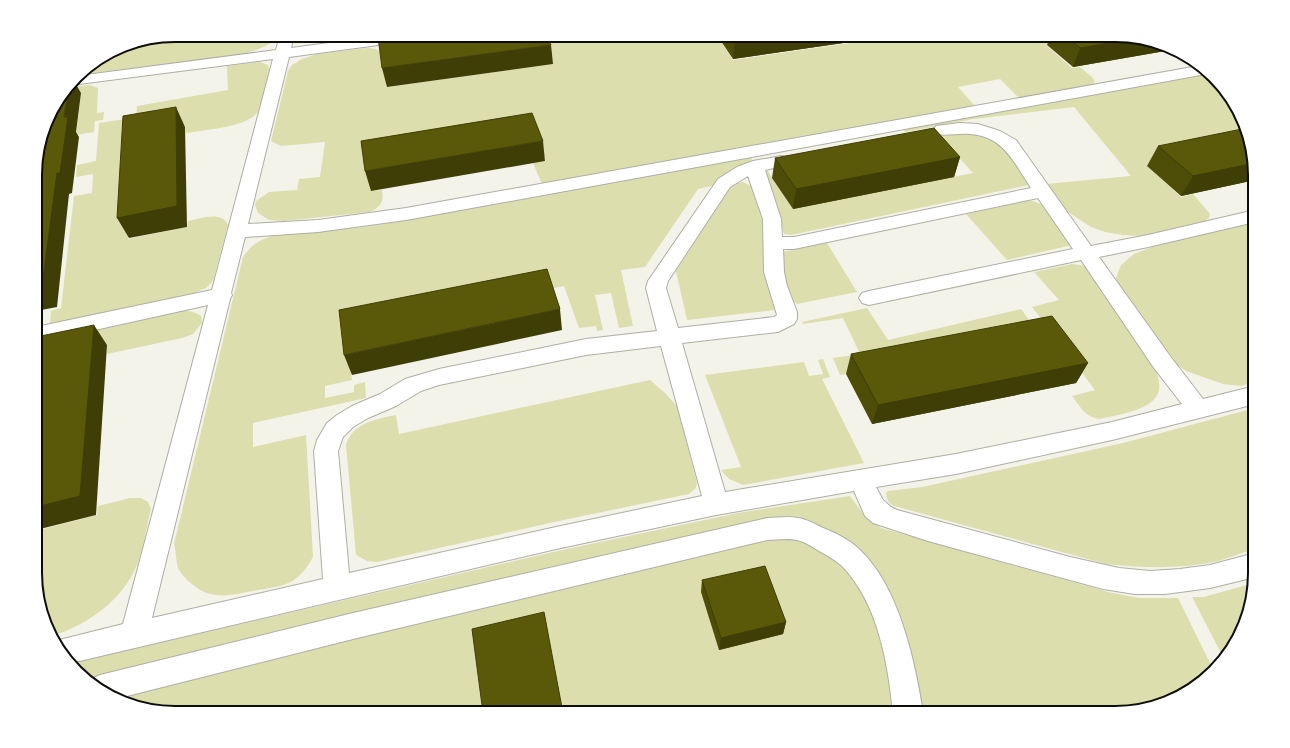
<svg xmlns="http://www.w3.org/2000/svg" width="1290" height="748" font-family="'IBM Plex Serif',serif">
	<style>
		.green { fill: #dddeae }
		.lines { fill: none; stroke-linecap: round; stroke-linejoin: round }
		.minor-casing { stroke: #aeaea5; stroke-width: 2 }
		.minor { fill: #fff; fill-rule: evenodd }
		.wall { fill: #4d4d08 }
		.shaded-wall { fill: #3f3e06 }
		.building { fill: #5a5909; stroke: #3f3e06 }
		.rim { fill: none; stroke: #0d0d0a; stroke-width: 2 }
	</style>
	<rect width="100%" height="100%" fill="#f3f3e9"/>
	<path class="green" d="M 175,35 L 278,35 C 269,47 257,50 242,54 L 78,75 L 82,70 L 122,46 Z
		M 298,35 L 389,35 C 375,39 326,45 312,42 C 307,41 302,39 298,35 Z
		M 542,35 L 727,35 L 719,38 L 733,60 L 871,40 L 868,35 L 1106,35 L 1046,45 L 1072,68 L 1080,67 L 1093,78 L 1095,82 L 1091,86 L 1023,98 L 1017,96 L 1000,79 L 958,87 L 975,106 L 542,184 L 533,163 L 546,161 L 535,133 L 371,191 L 382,190 C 384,201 381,207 370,212 L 283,221 L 269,220 L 258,213 L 255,205 L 256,201 L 269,192 L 297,190 L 299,179 L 320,177 L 325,142 L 281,146 L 271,141 L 288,71 L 292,65 L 302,59 L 317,54 L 366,48 L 376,49 L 381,53 L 387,87 L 553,64 Z
		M 260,62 L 268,65 L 269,69 C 266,82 264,99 258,111 C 250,127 203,130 186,133 L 185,126 L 142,134 L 136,121 L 137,106 L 228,90 L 227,66 Z
		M 1204,72 L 1232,97 L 1248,145 L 1147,165 L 1181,197 L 1193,194 L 1210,214 L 1209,218 L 1205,221 L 1142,236 L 1122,235 L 1105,232 L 1091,227 L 1065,210 L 1046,184 L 1131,176 L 1074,107 L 974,119 L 905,132 L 902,128 Z
		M 90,85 L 98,88 L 97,113 L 104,112 L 103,120 L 95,121 L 94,132 L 76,135 L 81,93 L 63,96 L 70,87 Z
		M 132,118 L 133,136 L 128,239 L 187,227 L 188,221 C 199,219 222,210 228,225 L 213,281 L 206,288 L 194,293 L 50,324 L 51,311 L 61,308 L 74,196 L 92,193 L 93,174 L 76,177 L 77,165 L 96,161 L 99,123 Z
		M 961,132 C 1005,140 1006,149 1030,183 L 1029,185 L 791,235 L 784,234 L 780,218 L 765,176 L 767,170 L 793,209 L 973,173 L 938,135 Z
		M 751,155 L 752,160 L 725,174 L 715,185 L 698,189 L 645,267 L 621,270 L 633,326 L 619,328 L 611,293 L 595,295 L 603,330 L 597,331 L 596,326 L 579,328 L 564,286 L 346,330 L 352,380 L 325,386 L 325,398 L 354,392 L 354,385 L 365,382 L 366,398 L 253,423 L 253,447 L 306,435 L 313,557 C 296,587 285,585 253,591 C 230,595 212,601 192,584 C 187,580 181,574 178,568 C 176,561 176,551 174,544 L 243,257 C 251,244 261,239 276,235 L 356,228 L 378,225 Z
		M 743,182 L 753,187 L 764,220 L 765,273 L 775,310 L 687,320 L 676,271 L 730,188 L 737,183 Z
		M 1026,201 L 1033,201 L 1043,205 L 1072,245 L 1007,260 L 966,214 Z
		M 1255,221 L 1255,382 L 1241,386 L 1223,384 L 1186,371 L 1169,359 L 1118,289 L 1116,278 L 1121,265 L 1134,254 L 1152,247 Z
		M 827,243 L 857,292 L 797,304 C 785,296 783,266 782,252 Z
		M 1072,264 L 1086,266 L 1155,365 C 1157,373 1160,381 1159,389 C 1157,410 1116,415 1100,419 C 1084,417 1081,407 1072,396 L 1095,390 L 1032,307 L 1059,300 L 1034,272 Z
		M 867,308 L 888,340 L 1021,309 L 1041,336 L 840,375 L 833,358 L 860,354 L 843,318 L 803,324 L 802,322 Z
		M 184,311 C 191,311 195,312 201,316 L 202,323 L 193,334 L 182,338 L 107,354 L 107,344 L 39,360 L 36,344 Z
		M 823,359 L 830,377 L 822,379 L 864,463 L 743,485 L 729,479 L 721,470 L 741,467 L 705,375 L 804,362 L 809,376 L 823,374 L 818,360 Z
		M 650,380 L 664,392 L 677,406 L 697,483 L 696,488 L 689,494 L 554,522 L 377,562 L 367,561 L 356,555 L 346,445 C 352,423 377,419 396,415 L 399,434 Z
		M 1255,408 L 1255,549 C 1241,553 1227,559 1214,562 C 1180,569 1140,568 1106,564 L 894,506 C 888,503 887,500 886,493 L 888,491 L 922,487 L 1123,443 Z
		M 850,496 L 864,515 L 881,528 L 1108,592 L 1139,598 L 1178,598 L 1211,665 C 1207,677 1196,679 1185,685 L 1187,692 L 1185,694 L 1124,713 L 917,713 L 893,614 L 812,525 L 92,682 L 72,663 L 562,550 L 738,513 Z
		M 130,498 L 141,498 L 148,502 L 151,509 C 146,527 144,548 137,565 C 122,601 88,624 53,636 L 36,591 L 36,531 L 97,515 L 98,506 Z
		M 772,537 L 788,538 L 806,543 L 827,553 L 844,564 L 877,616 L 898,713 L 175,713 L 108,695 L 353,634 Z
		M 1254,583 L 1236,643 L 1223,657 L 1192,597 L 1204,597 Z"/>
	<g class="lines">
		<defs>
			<path id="minor" d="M 280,35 L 294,35 L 291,48 L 389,35 L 414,35 L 415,37 L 413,40 L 408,41 L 289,57 L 248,224 L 318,220 L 406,208 L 1198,66 L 1206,74 L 406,220 L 318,232 L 245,237 L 231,293 L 232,295 L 230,299 L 152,618 L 323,579 L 314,451 L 317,440 L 327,423 L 337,415 L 352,406 L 380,394 L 405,379 L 439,369 L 586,339 L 657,331 L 646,288 L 648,281 L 718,179 L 737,167 L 753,161 L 781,156 L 787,157 L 790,161 L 787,165 L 765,170 L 781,219 L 782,237 L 794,237 L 1031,188 C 1014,163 1004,136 970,134 C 958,133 947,136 936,134 L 934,130 L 936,126 L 960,123 L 978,124 L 1000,131 L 1016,140 L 1091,246 L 1148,235 L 1255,210 L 1255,222 L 1148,247 L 1099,257 L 1170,356 L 1203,399 L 1255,386 L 1255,404 L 1112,440 L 956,474 L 876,487 L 883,500 L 891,507 L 897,510 L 1070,557 L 1119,568 L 1150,571 L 1180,569 L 1210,565 L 1255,553 L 1255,577 L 1210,588 L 1165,594 L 1135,594 L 1103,589 L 928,541 L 873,523 L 865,516 L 854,491 L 716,515 L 556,549 L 71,663 L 59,651 L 55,641 L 123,624 L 208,305 L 36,343 L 36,327 L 212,290 L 273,59 L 71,85 L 78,76 L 276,50 ZM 748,176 L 763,219 L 764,272 L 777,315 L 774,317 L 678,328 L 666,288 L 668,281 L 730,187 ZM 1038,198 L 1073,249 L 869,291 L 862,293 L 859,298 L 862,303 L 869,305 L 1081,260 L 1154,368 L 1182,404 L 1112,422 L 956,454 L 725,492 L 682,343 L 778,332 L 794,324 L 797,319 L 797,312 L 787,286 L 784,272 L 783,249 L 794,249 ZM 661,346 L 702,496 L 556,527 L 349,573 L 338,451 L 343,437 L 353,427 L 368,418 L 396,406 L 421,391 L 439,385 L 586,355 Z
				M 767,518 C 777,518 788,516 798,518 C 806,519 815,524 823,528 C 836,533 850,540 860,550 C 899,587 915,661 923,713 L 893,713 C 888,663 878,603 842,566 C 835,560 827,555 819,551 C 813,547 805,542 797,540 C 788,538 777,540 767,540 L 353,639 L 119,698 L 105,694 L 89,680 L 100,675 L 353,613 Z"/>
		</defs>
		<use href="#minor" class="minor-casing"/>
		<use href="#minor" class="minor"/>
	</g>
	<path class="wall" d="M 719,35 L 872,35 L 871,39 L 733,59 L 719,38 Z
		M 1051,35 L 1115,35 L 1171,50 L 1073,67 L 1047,45 Z
		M 1158,146 L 1255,165 L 1255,180 L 1181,196 L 1147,166 Z
		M 960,157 L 954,177 L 793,209 L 772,178 L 775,158 Z
		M 851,354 L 1088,363 L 1076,383 L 872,424 L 846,374 Z
		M 702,580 L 786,622 L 783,634 L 719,650 L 701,592 Z"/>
	<path class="shaded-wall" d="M 770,35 L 872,35 L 871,39 L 733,59 L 735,40 Z
		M 1131,39 L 1171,50 L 1073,67 L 1080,48 Z
		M 551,45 L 553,64 L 387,87 L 382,68 Z
		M 74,81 L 81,93 L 76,132 L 79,137 L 72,193 L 69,194 L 57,307 L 36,311 L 36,288 L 64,117 L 68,89 Z
		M 176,107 L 185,127 L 187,227 L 129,238 L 117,218 Z
		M 543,141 L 545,161 L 371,191 L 365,171 Z
		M 960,157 L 954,177 L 793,209 L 796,189 Z
		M 1254,163 L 1255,165 L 1255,180 L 1181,196 L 1193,176 Z
		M 560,309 L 562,330 L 352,375 L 344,355 Z
		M 94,325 L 107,345 L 96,515 L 36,530 L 36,507 Z
		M 1088,363 L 1076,383 L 872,424 L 878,405 Z
		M 786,622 L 783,634 L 719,650 L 721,638 Z"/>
	<path class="building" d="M 390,35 L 547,35 L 551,45 L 382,68 L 378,37 L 391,36 Z
		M 732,35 L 770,35 L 735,40 Z
		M 1065,35 L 1115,35 L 1131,39 L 1080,48 Z
		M 68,89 L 64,117 L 68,117 L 60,173 L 57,173 L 42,287 L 36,288 L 36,157 L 50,113 Z
		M 176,107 L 177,206 L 117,218 L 123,116 Z
		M 532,113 L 543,141 L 365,171 L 361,141 Z
		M 934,128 L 960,157 L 796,189 L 775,158 Z
		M 1242,129 L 1254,163 L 1193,176 L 1158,146 Z
		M 547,269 L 560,309 L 344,355 L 339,310 Z
		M 1052,316 L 1088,363 L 878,405 L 851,354 Z
		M 94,325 L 80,496 L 36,507 L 36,337 Z
		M 765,566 L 786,622 L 721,638 L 702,580 Z
		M 544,612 L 563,713 L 483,713 L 472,629 Z"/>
	<path d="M0 0H1290V748H0ZM175 42H1115A133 133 0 0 1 1248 175V573A133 133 0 0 1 1115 706H175A133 133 0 0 1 42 573V175A133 133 0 0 1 175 42Z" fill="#fff" fill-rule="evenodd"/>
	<path class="rim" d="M175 42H1115A133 133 0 0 1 1248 175V573A133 133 0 0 1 1115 706H175A133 133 0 0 1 42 573V175A133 133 0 0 1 175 42Z"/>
</svg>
